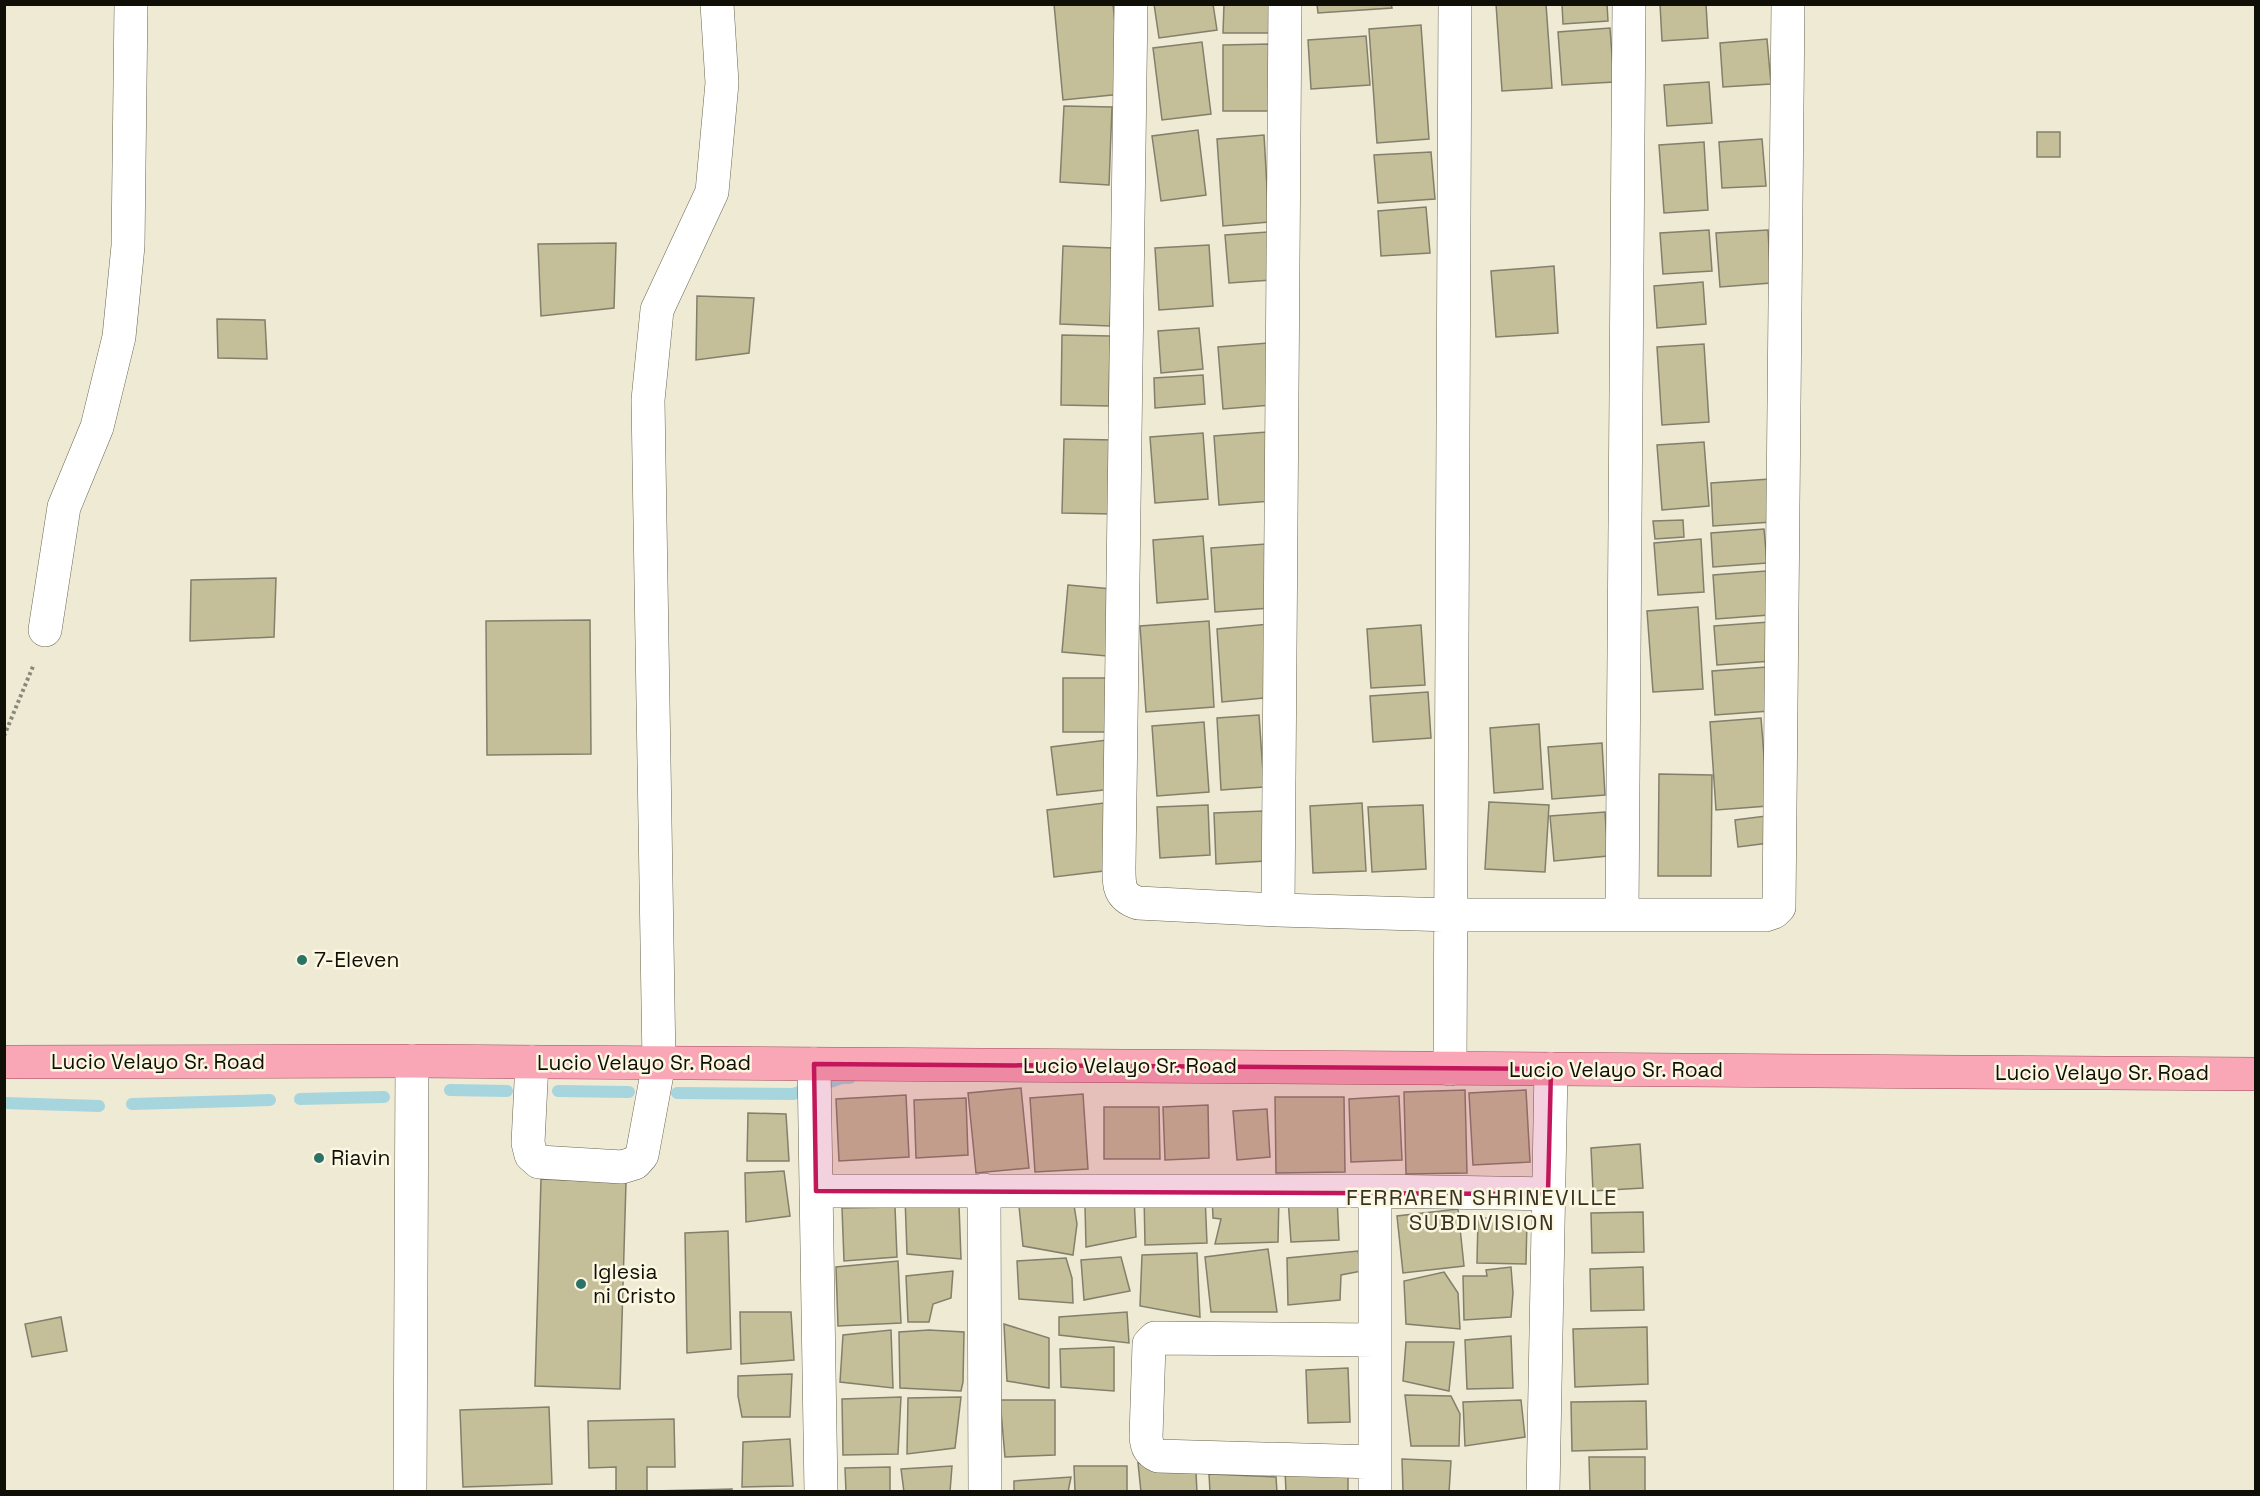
<svg xmlns="http://www.w3.org/2000/svg" width="2260" height="1496" font-family="'Space Grotesk',sans-serif">
	<style>
		.lines { fill: none; stroke-linecap: round; stroke-linejoin: round }
		.stream { stroke: #a6d5dd; stroke-width: 12 }
		.building { fill: #c4be99; stroke: #827f6b; stroke-width: 1.5 }
		.minor-casing { stroke: #696552; stroke-width: 34 }
		.major-casing { stroke: #a44a5a; stroke-width: 34 }
		.path { stroke: #8b8879; stroke-width: 4; stroke-dasharray: 3 3; stroke-linecap: butt }
		.minor { stroke: #fff; stroke-width: 33 }
		.major { stroke: #f9a6b7; stroke-width: 33 }
		.marked { fill: #c2185b; fill-opacity: 0.2; stroke: #c2185b; stroke-width: 4.5; stroke-linejoin: round }
		.poi-dot { fill: #2c7266; stroke: #fbf7e1; stroke-width: 2 }
		.labels { text-anchor: middle; stroke-width: 5; stroke-linejoin: round; paint-order: stroke }
		.poi-label { font-size: 21px; fill: #0f0e07; stroke: #fbf7e1; text-anchor: start }
		.street-label { font-size: 21px; fill: #0f0e07; stroke: #fbf7e1 }
		.neighbourhood-label { font-size: 22px; letter-spacing: 1.5px; fill: #373322; stroke: #fbf7e1 }
	</style>
	<rect width="100%" height="100%" fill="#eeead4"/>
	<g class="lines">
		<path class="stream" d="M 450,1090 L 507,1091
			M 558,1091 L 629,1092
			M 677,1093 L 793,1094 L 842,1078 L 850,1078
			M 300,1099 L 384,1097
			M 4,1103 L 99,1106
			M 132,1104 L 270,1100"/>
	</g>
	<path class="building" d="M 1054,4 L 1113,4 L 1122,94 L 1063,100 Z
		M 1154,4 L 1213,4 L 1217,30 L 1159,38 Z
		M 1224,4 L 1276,4 L 1276,33 L 1223,33 Z
		M 1317,4 L 1391,4 L 1392,8 L 1318,13 Z
		M 1496,4 L 1546,4 L 1552,88 L 1502,91 Z
		M 1562,4 L 1607,4 L 1608,21 L 1563,24 Z
		M 1660,4 L 1706,4 L 1708,38 L 1662,41 Z
		M 1421,25 L 1429,139 L 1377,143 L 1369,29 Z
		M 1610,28 L 1614,82 L 1562,85 L 1558,32 Z
		M 1366,36 L 1370,85 L 1311,89 L 1308,40 Z
		M 1767,39 L 1771,84 L 1723,87 L 1720,43 Z
		M 1202,42 L 1211,114 L 1162,120 L 1153,48 Z
		M 1270,44 L 1270,111 L 1223,111 L 1223,45 Z
		M 1709,82 L 1712,123 L 1667,126 L 1664,85 Z
		M 1064,106 L 1112,107 L 1109,185 L 1060,182 Z
		M 1198,130 L 1206,195 L 1161,201 L 1152,136 Z
		M 2037,132 L 2060,132 L 2060,157 L 2037,157 Z
		M 1264,135 L 1269,222 L 1223,226 L 1217,139 Z
		M 1762,139 L 1766,186 L 1722,188 L 1719,142 Z
		M 1704,142 L 1708,210 L 1664,213 L 1659,145 Z
		M 1431,152 L 1435,199 L 1378,203 L 1374,155 Z
		M 1426,207 L 1430,253 L 1381,256 L 1378,211 Z
		M 1709,230 L 1712,271 L 1663,274 L 1660,233 Z
		M 1768,230 L 1771,283 L 1720,287 L 1716,233 Z
		M 1268,232 L 1272,280 L 1229,283 L 1225,235 Z
		M 616,243 L 614,308 L 541,316 L 538,244 Z
		M 1209,245 L 1213,306 L 1159,310 L 1155,248 Z
		M 1063,246 L 1113,248 L 1110,326 L 1060,324 Z
		M 1554,266 L 1558,333 L 1496,337 L 1491,271 Z
		M 1703,282 L 1706,324 L 1657,328 L 1654,286 Z
		M 697,296 L 754,298 L 749,353 L 696,360 Z
		M 217,319 L 265,320 L 267,359 L 218,358 Z
		M 1199,328 L 1203,369 L 1161,373 L 1158,331 Z
		M 1062,335 L 1110,336 L 1109,406 L 1061,405 Z
		M 1268,343 L 1273,405 L 1223,409 L 1218,347 Z
		M 1704,344 L 1709,422 L 1662,425 L 1657,347 Z
		M 1203,375 L 1205,404 L 1155,408 L 1154,378 Z
		M 1267,432 L 1272,501 L 1219,505 L 1214,436 Z
		M 1203,433 L 1208,499 L 1155,503 L 1150,437 Z
		M 1064,439 L 1114,440 L 1112,514 L 1062,513 Z
		M 1704,442 L 1709,506 L 1662,510 L 1657,445 Z
		M 1770,479 L 1772,522 L 1713,526 L 1711,483 Z
		M 1683,520 L 1684,537 L 1655,539 L 1653,521 Z
		M 1764,529 L 1767,563 L 1713,567 L 1711,533 Z
		M 1203,536 L 1208,599 L 1157,603 L 1153,540 Z
		M 1701,539 L 1704,592 L 1658,595 L 1654,543 Z
		M 1266,544 L 1271,608 L 1215,612 L 1211,548 Z
		M 1766,571 L 1769,615 L 1716,619 L 1713,575 Z
		M 276,578 L 274,637 L 190,641 L 191,580 Z
		M 1068,585 L 1112,589 L 1107,656 L 1062,652 Z
		M 1698,607 L 1703,689 L 1653,692 L 1647,611 Z
		M 590,620 L 591,754 L 487,755 L 486,621 Z
		M 1209,621 L 1214,707 L 1146,712 L 1140,626 Z
		M 1769,622 L 1772,661 L 1717,665 L 1714,626 Z
		M 1269,624 L 1274,697 L 1222,702 L 1217,629 Z
		M 1421,625 L 1425,685 L 1371,688 L 1367,629 Z
		M 1767,667 L 1770,711 L 1715,715 L 1712,671 Z
		M 1063,678 L 1111,678 L 1111,732 L 1063,732 Z
		M 1428,692 L 1431,738 L 1373,742 L 1370,696 Z
		M 1259,715 L 1264,787 L 1221,790 L 1217,718 Z
		M 1761,718 L 1768,806 L 1716,810 L 1710,722 Z
		M 1204,722 L 1209,792 L 1157,796 L 1152,726 Z
		M 1539,724 L 1543,789 L 1494,793 L 1490,728 Z
		M 1107,740 L 1113,789 L 1057,795 L 1051,747 Z
		M 1602,743 L 1605,795 L 1552,799 L 1548,747 Z
		M 1659,774 L 1712,775 L 1711,876 L 1658,876 Z
		M 1489,802 L 1549,805 L 1545,872 L 1485,869 Z
		M 1104,803 L 1112,870 L 1054,877 L 1047,810 Z
		M 1362,803 L 1366,871 L 1313,873 L 1310,806 Z
		M 1208,805 L 1210,855 L 1160,858 L 1157,807 Z
		M 1423,805 L 1426,869 L 1372,872 L 1368,807 Z
		M 1264,811 L 1266,861 L 1216,864 L 1214,813 Z
		M 1605,812 L 1608,856 L 1554,861 L 1550,816 Z
		M 1766,816 L 1769,843 L 1738,847 L 1735,820 Z
		M 1021,1088 L 1029,1168 L 976,1173 L 968,1093 Z
		M 1465,1090 L 1467,1173 L 1406,1174 L 1404,1092 Z
		M 1526,1090 L 1530,1162 L 1473,1165 L 1469,1093 Z
		M 1083,1094 L 1088,1169 L 1035,1172 L 1030,1098 Z
		M 906,1095 L 909,1157 L 839,1161 L 836,1099 Z
		M 1399,1096 L 1402,1160 L 1351,1162 L 1349,1099 Z
		M 1275,1097 L 1344,1097 L 1345,1172 L 1276,1173 Z
		M 966,1098 L 968,1155 L 916,1158 L 914,1100 Z
		M 1208,1105 L 1209,1158 L 1165,1160 L 1163,1107 Z
		M 1104,1107 L 1159,1107 L 1160,1159 L 1104,1159 Z
		M 1267,1109 L 1270,1157 L 1237,1160 L 1233,1111 Z
		M 748,1113 L 786,1114 L 789,1161 L 747,1161 Z
		M 1640,1144 L 1643,1188 L 1593,1191 L 1591,1148 Z
		M 784,1171 L 790,1216 L 746,1222 L 745,1173 Z
		M 541,1179 L 626,1182 L 620,1389 L 535,1386 Z
		M 1144,1194 L 1205,1195 L 1207,1243 L 1145,1245 Z
		M 1279,1195 L 1278,1242 L 1215,1244 L 1221,1219 L 1213,1218 L 1212,1196 Z
		M 1337,1196 L 1339,1240 L 1291,1242 L 1288,1199 Z
		M 905,1197 L 959,1205 L 961,1259 L 907,1254 Z
		M 1134,1197 L 1136,1237 L 1086,1247 L 1085,1206 Z
		M 1073,1199 L 1077,1224 L 1073,1255 L 1023,1246 L 1019,1206 Z
		M 895,1207 L 897,1257 L 844,1261 L 842,1208 Z
		M 1458,1209 L 1464,1266 L 1403,1273 L 1397,1216 Z
		M 1643,1212 L 1644,1252 L 1592,1253 L 1591,1213 Z
		M 1478,1218 L 1527,1219 L 1526,1264 L 1477,1263 Z
		M 728,1231 L 731,1349 L 687,1353 L 685,1233 Z
		M 1268,1249 L 1277,1312 L 1211,1312 L 1205,1257 Z
		M 1358,1251 L 1362,1271 L 1341,1275 L 1340,1300 L 1288,1305 L 1287,1258 Z
		M 1197,1253 L 1200,1317 L 1140,1306 L 1142,1255 Z
		M 1121,1257 L 1130,1291 L 1084,1300 L 1081,1260 Z
		M 1066,1258 L 1072,1278 L 1073,1303 L 1019,1299 L 1017,1261 Z
		M 898,1261 L 901,1323 L 838,1326 L 836,1267 Z
		M 1511,1267 L 1513,1293 L 1511,1317 L 1464,1320 L 1463,1276 L 1487,1276 L 1486,1270 Z
		M 1643,1267 L 1644,1310 L 1591,1311 L 1590,1269 Z
		M 953,1271 L 951,1298 L 933,1304 L 929,1322 L 908,1322 L 906,1276 Z
		M 1444,1272 L 1458,1293 L 1460,1329 L 1406,1324 L 1404,1281 Z
		M 740,1312 L 791,1312 L 794,1360 L 741,1364 Z
		M 1127,1312 L 1129,1343 L 1059,1335 L 1059,1317 Z
		M 61,1317 L 67,1351 L 32,1357 L 25,1324 Z
		M 1004,1324 L 1049,1338 L 1049,1388 L 1007,1381 Z
		M 1647,1327 L 1648,1384 L 1575,1387 L 1573,1329 Z
		M 891,1330 L 893,1388 L 840,1382 L 843,1335 Z
		M 929,1330 L 964,1332 L 963,1382 L 961,1391 L 900,1388 L 899,1332 Z
		M 1511,1336 L 1513,1388 L 1467,1389 L 1465,1340 Z
		M 1406,1342 L 1454,1342 L 1449,1391 L 1403,1381 Z
		M 1114,1347 L 1114,1391 L 1061,1387 L 1060,1349 Z
		M 1348,1368 L 1350,1422 L 1308,1423 L 1306,1370 Z
		M 792,1374 L 790,1417 L 742,1417 L 738,1396 L 738,1376 Z
		M 1405,1395 L 1451,1396 L 1460,1414 L 1459,1446 L 1411,1446 Z
		M 901,1397 L 898,1454 L 843,1455 L 842,1399 Z
		M 961,1397 L 955,1448 L 907,1454 L 908,1398 Z
		M 1000,1400 L 1055,1400 L 1055,1455 L 1005,1457 Z
		M 1521,1400 L 1525,1437 L 1465,1446 L 1463,1402 Z
		M 1646,1401 L 1647,1449 L 1572,1451 L 1571,1402 Z
		M 549,1407 L 552,1484 L 463,1487 L 460,1410 Z
		M 674,1419 L 675,1467 L 647,1467 L 647,1492 L 616,1492 L 616,1467 L 589,1468 L 588,1421 Z
		M 790,1439 L 793,1486 L 742,1487 L 743,1442 Z
		M 1589,1457 L 1645,1457 L 1645,1492 L 1590,1492 Z
		M 1402,1459 L 1451,1461 L 1449,1492 L 1403,1492 Z
		M 1138,1463 L 1196,1473 L 1197,1492 L 1141,1492 Z
		M 952,1466 L 950,1492 L 904,1492 L 901,1469 Z
		M 1074,1466 L 1127,1466 L 1127,1492 L 1075,1492 Z
		M 890,1467 L 890,1492 L 846,1492 L 845,1468 Z
		M 1285,1470 L 1348,1472 L 1348,1492 L 1286,1492 Z
		M 1209,1474 L 1276,1477 L 1277,1492 L 1210,1492 Z
		M 1071,1477 L 1068,1492 L 1014,1492 L 1014,1481 Z
		M 732,1489 L 731,1492 L 654,1492 L 654,1491 Z"/>
	<g class="lines">
		<defs>
			<path id="minor" d="M 1131,4 L 1119,866 C 1119,885 1118,896 1138,903 L 1278,910 L 1452,915 L 1765,915 L 1774,912 L 1779,907 L 1788,4
				M 45,630 L 64,507 L 97,427 L 119,337 L 128,246 L 131,4
				M 1278,910 L 1285,4
				M 1622,914 L 1629,4
				M 532,1062 L 528,1143 L 531,1155 L 539,1162 L 622,1167 L 635,1163 L 642,1155 L 659,1063 L 648,400 L 657,310 L 712,192 L 722,83 L 717,4
				M 814,1064 L 821,1492
				M 1450,1069 L 1455,4
				M 984,1190 L 985,1492
				M 816,1191 L 1375,1191 L 1548,1194
				M 1375,1191 L 1375,1492
				M 1375,1462 L 1158,1456 C 1149,1452 1147,1447 1146,1437 L 1149,1344 L 1155,1338 L 1375,1340
				M 410,1492 L 412,1061
				M 1543,1492 L 1551,1069"/>
			<path id="major" d="M 4,1062 L 412,1061 L 2256,1074"/>
		</defs>
		<use href="#minor" class="minor-casing"/>
		<use href="#major" class="major-casing"/>
		<path class="path" d="M 4,736 L 34,664"/>
		<use href="#minor" class="minor"/>
		<use href="#major" class="major"/>
	</g>
	<path class="marked" d="M 814,1064 L 1551,1069 L 1548,1194 L 816,1191 Z"/>
	<g class="poi-dot">
		<circle cx="302" cy="960" r="6"/>
		<circle cx="319" cy="1158" r="6"/>
		<circle cx="581" cy="1284" r="6"/>
	</g>
	<g class="labels">
		<g class="poi-label">
			<text x="314" y="967">7-Eleven</text>
			<text x="331" y="1165">Riavin</text>
			<text x="593" y="1279">Iglesia<tspan x="593" dy="24">ni Cristo</tspan></text>
		</g>
		<g class="street-label">
			<text x="158" y="1069">Lucio Velayo Sr. Road</text>
			<text x="644" y="1070">Lucio Velayo Sr. Road</text>
			<text x="1130" y="1073">Lucio Velayo Sr. Road</text>
			<text x="1616" y="1077">Lucio Velayo Sr. Road</text>
			<text x="2102" y="1080">Lucio Velayo Sr. Road</text>
		</g>
		<g class="neighbourhood-label">
			<text x="1482" y="1205">FERRAREN SHRINEVILLE<tspan x="1482" dy="25">SUBDIVISION</tspan></text>
		</g>
	</g>
	<rect width="2260" height="1496" fill="none" stroke="#0f0e07" stroke-width="12"/>
</svg>
